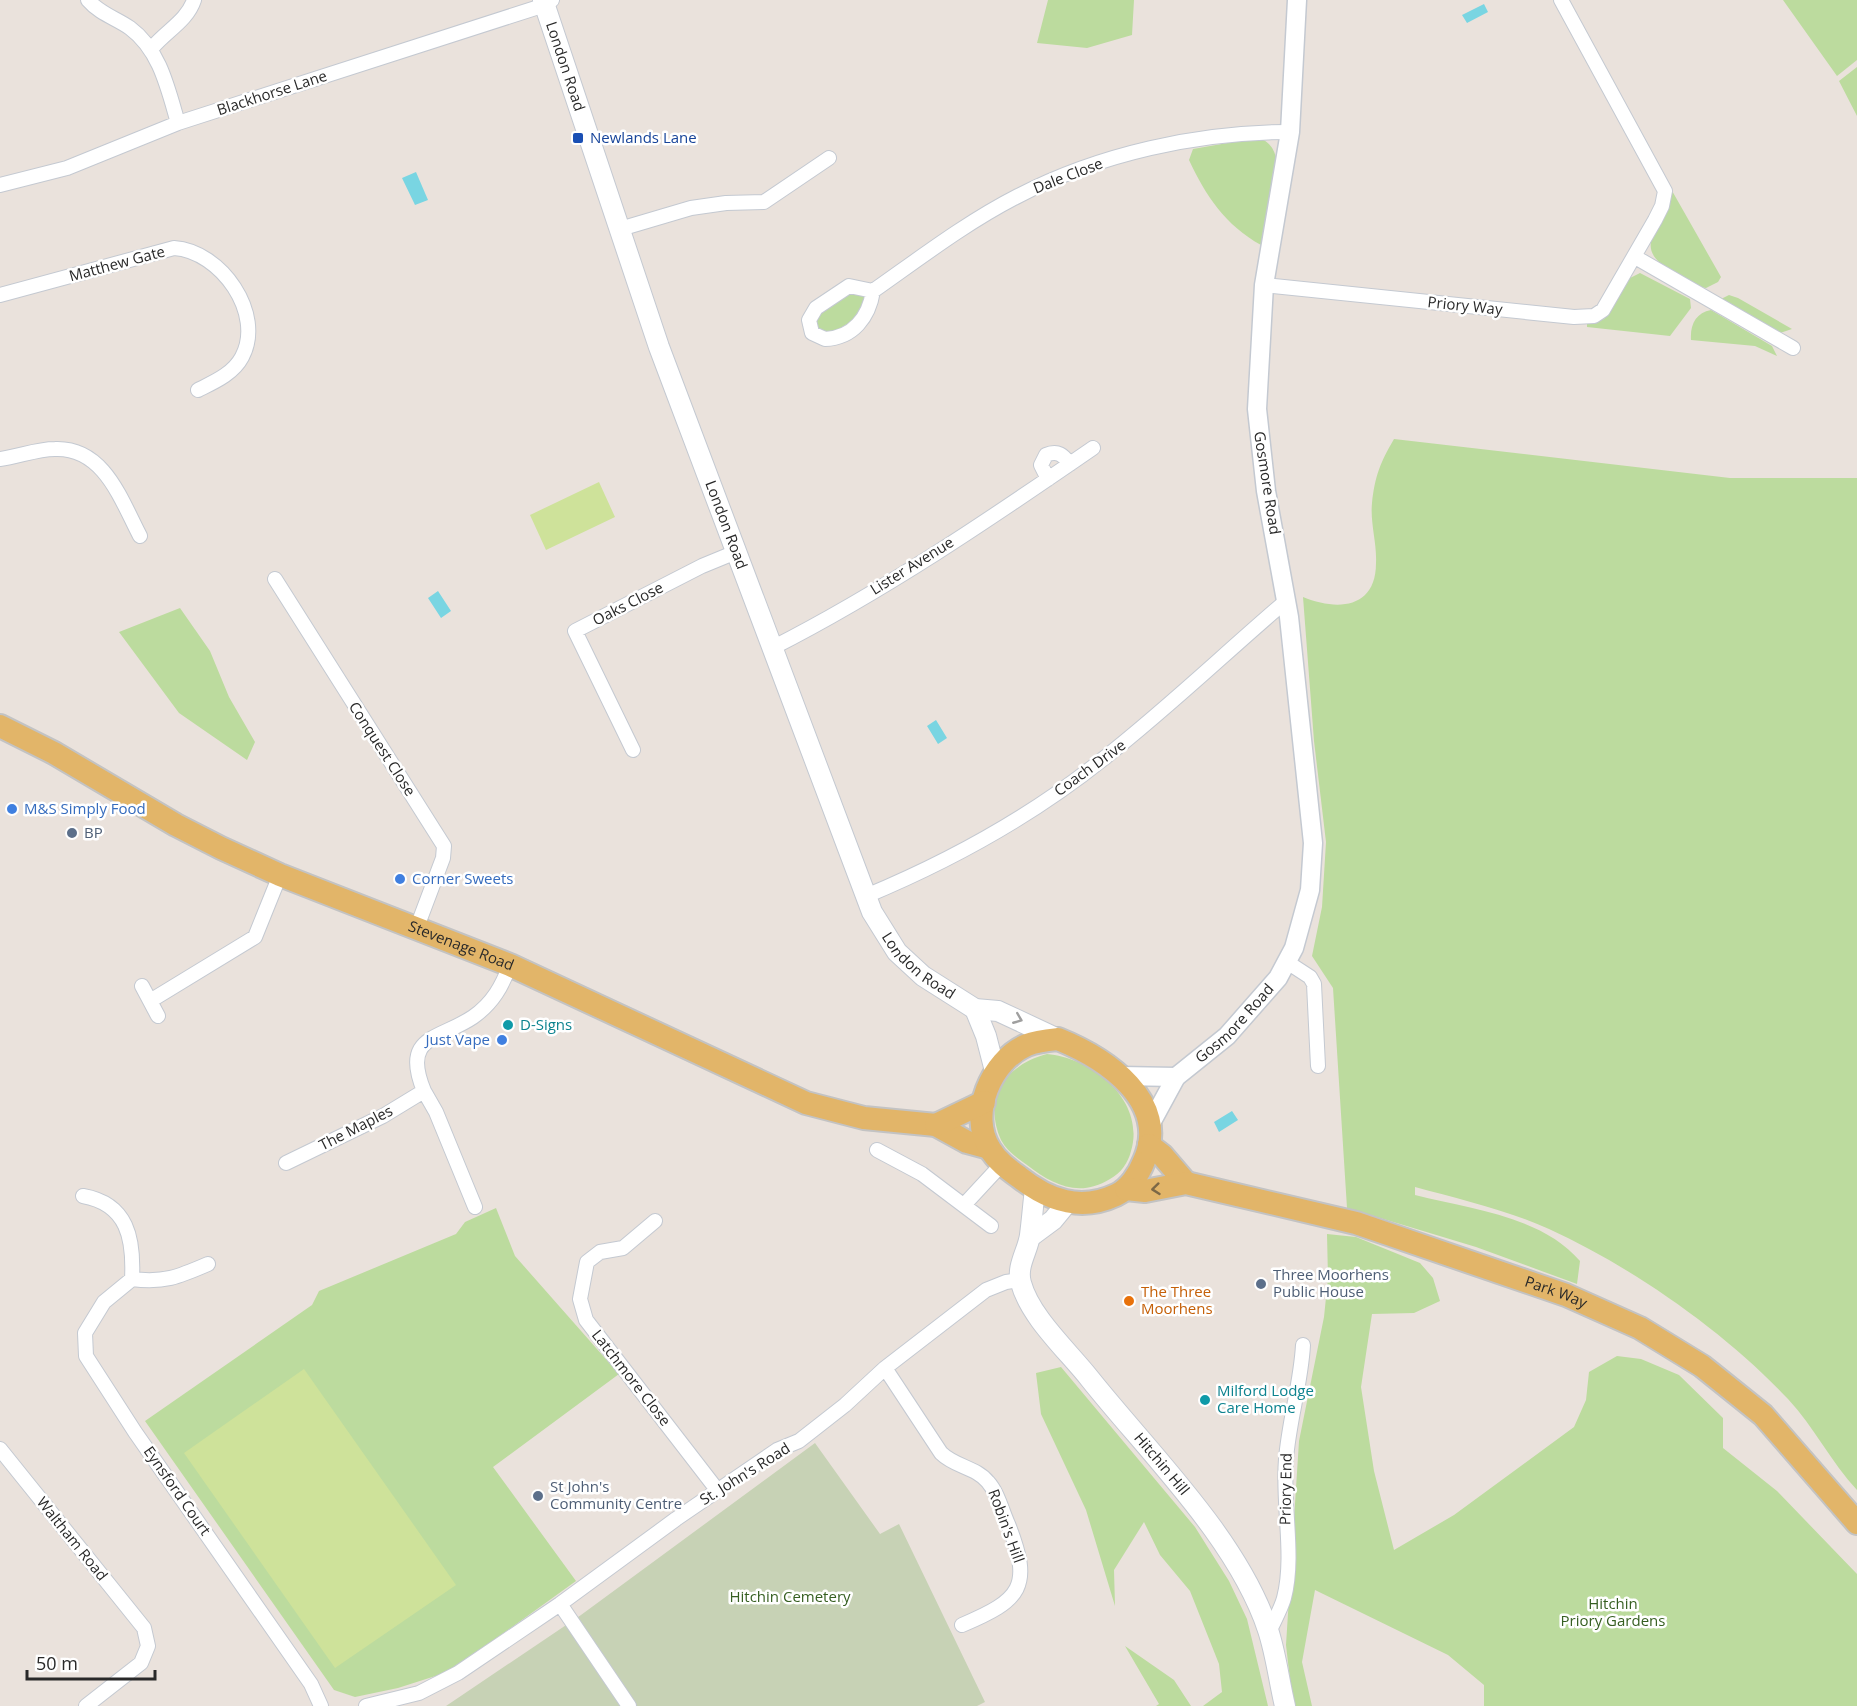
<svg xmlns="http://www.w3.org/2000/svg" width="1857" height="1706" font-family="'Open Sans',sans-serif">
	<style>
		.green { fill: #bcdb9e }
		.cemetery { fill: #c7d2b5 }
		.pitch { fill: #cee29a }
		.water { fill: #79d5e2 }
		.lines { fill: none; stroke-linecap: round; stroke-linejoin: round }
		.minor-casing { stroke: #c4c9d1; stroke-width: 16 }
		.tertiary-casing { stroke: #c4c9d1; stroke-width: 21 }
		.secondary-casing { stroke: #c4c9d1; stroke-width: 22 }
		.primary-casing { stroke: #c3c3c3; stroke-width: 26 }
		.minor { stroke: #fff; stroke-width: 14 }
		.tertiary { stroke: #fff; stroke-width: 18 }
		.secondary { stroke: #fff; stroke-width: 20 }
		.primary { stroke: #e2b569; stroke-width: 22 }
		.oneway { stroke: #9f9f9f }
		.oneway2 { stroke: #7c6846 }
		.transit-dot { fill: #1a4fb4; stroke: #fff; stroke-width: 2 }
		.shop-dot { fill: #3f7fe0; stroke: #fff; stroke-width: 2 }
		.service-dot { fill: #5c6f8a; stroke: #fff; stroke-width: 2 }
		.culture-dot { fill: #0f9aa8; stroke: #fff; stroke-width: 2 }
		.food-dot { fill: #e8710a; stroke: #fff; stroke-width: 2 }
		.labels { text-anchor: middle; stroke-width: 5; stroke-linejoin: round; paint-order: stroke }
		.street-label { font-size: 15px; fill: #292929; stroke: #fff }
		.transit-label { font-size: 15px; fill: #164399; stroke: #fff; text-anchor: start }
		.shop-label { font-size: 15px; fill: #366cbe; stroke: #fff; text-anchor: start }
		.service-label { font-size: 15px; fill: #4e5e75; stroke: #fff; text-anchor: start }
		.culture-label { font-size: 15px; fill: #0d838f; stroke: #fff; text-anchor: start }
		.food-label { font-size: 15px; fill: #c56008; stroke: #fff; text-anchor: start }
		.park-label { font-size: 15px; fill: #365f21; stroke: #fff }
	</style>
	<rect width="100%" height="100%" fill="#eae2dc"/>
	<path class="green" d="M 1048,0 L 1134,0 L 1132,35 L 1087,48 L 1037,43 Z
		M 1783,0 L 1857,0 L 1857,60 L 1837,76 Z
		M 1857,67 L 1857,116 L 1839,81 Z
		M 1256,138 C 1269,140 1274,148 1277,161 L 1261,245 C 1225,225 1206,196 1189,160 L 1193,149 Z
		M 1671,189 L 1721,277 L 1718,282 L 1706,288 C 1695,287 1683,277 1673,272 C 1625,244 1669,228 1671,189 Z
		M 1640,273 L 1690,299 L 1691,308 L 1670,336 L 1587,327 L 1587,324 L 1604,319 L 1630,278 Z
		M 849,292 L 863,295 L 865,299 L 863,314 L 834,332 L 821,332 L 816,326 L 818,313 Z
		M 1729,295 L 1738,298 L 1792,329 L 1780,333 L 1721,299 Z
		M 1711,310 L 1772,346 L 1777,356 L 1755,346 L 1691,340 C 1690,324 1696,313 1711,310 Z
		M 1394,439 L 1730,478 L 1857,478 L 1857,1490 C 1831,1462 1814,1427 1788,1399 C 1725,1332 1634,1268 1549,1229 C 1507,1210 1459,1199 1415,1187 L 1415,1195 C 1470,1209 1542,1216 1580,1261 L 1577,1284 L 1476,1247 L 1347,1208 L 1333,988 L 1312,956 L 1322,907 L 1326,842 L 1314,741 L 1303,597 C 1337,611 1376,609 1376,563 C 1377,543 1370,523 1372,503 C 1375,476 1380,463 1394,439 Z
		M 180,608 L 210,651 L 229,697 L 255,742 L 247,760 L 179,713 L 119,632 Z
		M 1047,1054 C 1093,1058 1146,1101 1131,1151 C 1128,1163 1121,1173 1110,1179 C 1079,1198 1053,1185 1027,1165 C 1017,1158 1007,1151 1001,1140 C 982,1098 1007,1064 1047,1054 Z
		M 496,1208 L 515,1256 L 619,1374 L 493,1467 L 576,1581 L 451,1671 L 398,1688 L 355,1697 L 334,1690 L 145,1421 L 312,1305 L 319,1291 L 456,1234 L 465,1222 Z
		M 1327,1234 L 1356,1237 L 1420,1263 L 1433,1278 L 1440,1301 L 1414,1313 L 1372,1314 L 1361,1387 L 1374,1471 L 1394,1550 L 1454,1515 L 1574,1427 L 1586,1400 L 1589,1372 L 1617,1356 L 1641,1359 L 1679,1375 L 1723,1418 L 1723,1448 L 1777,1491 L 1857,1574 L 1857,1706 L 1484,1706 L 1484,1685 L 1448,1655 L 1315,1590 L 1302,1662 L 1312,1706 L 1293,1706 L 1286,1645 L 1299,1441 L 1324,1317 L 1328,1278 Z
		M 1061,1367 L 1195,1527 L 1229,1581 L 1247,1619 L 1268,1706 L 1203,1706 L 1222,1692 L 1219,1664 L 1190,1591 L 1160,1555 L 1144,1522 L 1114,1570 L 1115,1606 L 1086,1510 L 1041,1414 L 1036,1373 Z
		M 1125,1646 L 1174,1680 L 1191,1706 L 1156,1706 L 1159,1704 Z"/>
	<path class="cemetery" d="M 815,1443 L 880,1534 L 899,1524 L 985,1702 L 977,1706 L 446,1706 L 581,1615 Z"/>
	<path class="pitch" d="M 599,482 L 615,517 L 546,550 L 530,515 Z
		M 304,1369 L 456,1585 L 335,1668 L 184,1453 Z"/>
	<path class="water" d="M 1484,4 L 1488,12 L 1467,23 L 1462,15 Z
		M 416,172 L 428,200 L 415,205 L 402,178 Z
		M 438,591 L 451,611 L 441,618 L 428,598 Z
		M 936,720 L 947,738 L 938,744 L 927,726 Z
		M 1232,1111 L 1238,1120 L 1219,1132 L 1214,1122 Z"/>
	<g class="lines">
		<defs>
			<path id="minor" d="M 88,0 C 100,14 116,18 130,28 C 160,50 168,89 178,123
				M 152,48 C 166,31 187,21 194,0
				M 0,185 L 67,168 L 178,123 L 545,5 L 552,0
				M 620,229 L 691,208 L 726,203 L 764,202 L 829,158
				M 1635,257 L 1793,348
				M 1264,285 L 1574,317 L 1594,316 L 1603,310 L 1655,220 L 1662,206 L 1665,191 L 1561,0
				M 873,291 L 849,286 L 816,308 L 809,320 L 812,333 L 825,339 C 853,338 869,317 873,291 C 920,258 967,222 1018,196 C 1099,154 1198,132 1290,132
				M 0,295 L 174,248 C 221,251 265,314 242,357 C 233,374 214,382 198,390
				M 0,459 C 18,457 36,449 55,449 C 104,447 121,500 140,536
				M 1048,479 L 1041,465 L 1046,455 C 1058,450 1063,455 1070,464
				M 275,579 L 444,846 L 443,858 L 417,927
				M 772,648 C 884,591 990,519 1093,448
				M 633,750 L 575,631 L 702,566 L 736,552
				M 866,896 C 950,861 1033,815 1103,759 C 1167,709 1225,653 1286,601
				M 1287,962 L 1310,977 L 1314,984 L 1318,1066
				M 142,986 L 158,1016
				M 150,1001 L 255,937 L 280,875
				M 424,1091 L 436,1112 L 475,1207
				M 877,1150 L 922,1174 L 991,1226
				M 286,1163 L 383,1116 L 424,1091 C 401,1035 439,1040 473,1017 C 493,1003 502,986 510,965
				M 83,1196 C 128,1204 134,1239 132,1279
				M 964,1205 L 1002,1164
				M 655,1221 L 623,1248 L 600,1252 L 587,1262 L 580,1299 L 586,1320 L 718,1491
				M 208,1264 C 178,1277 164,1283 132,1279 L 104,1302 L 85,1333 L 86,1356 L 135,1432 L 311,1684 L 321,1706
				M 885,1368 L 941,1453 C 955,1467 976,1467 988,1482 C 998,1493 1002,1511 1008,1524 C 1033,1587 1021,1600 962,1625
				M 0,1449 L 144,1628 L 148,1646 L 141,1663 L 86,1706
				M 560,1604 L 629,1706
				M 1269,1632 C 1274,1621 1281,1609 1284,1598 C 1295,1556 1282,1504 1286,1459 C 1289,1421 1301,1383 1303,1345
				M 366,1706 L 419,1693 L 458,1673 L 560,1604 L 676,1519 L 777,1450 L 799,1441 L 845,1405 L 885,1368 L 986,1290 L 1006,1282 L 1020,1280"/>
			<g id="tertiary">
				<path d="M 1121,1076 L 1176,1077"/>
				<path id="s1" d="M 1151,1123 L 1176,1077 L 1227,1036 L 1278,978 L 1294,948 L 1310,890 L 1313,843 L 1289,617 L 1266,491 L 1257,409 L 1264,285 L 1290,132 L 1297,0"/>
			</g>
			<g id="secondary">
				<path id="s2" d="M 543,0 L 659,347 L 872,912 L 897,952 L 923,976 L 975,1009 L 998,1011 L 1058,1039"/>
				<path d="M 975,1009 L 986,1036 L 995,1071"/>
				<path id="s3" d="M 1035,1189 C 1033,1205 1032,1220 1030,1235 C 1028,1251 1016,1266 1021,1283 C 1030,1317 1068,1351 1090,1379 C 1149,1453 1238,1539 1268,1630 C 1276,1654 1279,1681 1285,1706"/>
				<path d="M 1030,1237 L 1053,1220 L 1067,1203"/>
			</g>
			<g id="primary">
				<path id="s4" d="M 0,726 L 54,753 L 176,825 L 221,848 L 280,875 L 510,965 L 806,1103 L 864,1118 L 936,1125 L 967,1142 L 989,1148"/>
				<path d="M 1058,1039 C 1105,1058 1171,1101 1144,1161 C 1139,1174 1129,1189 1116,1195 C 1080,1212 1048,1200 1019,1177 C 1008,1169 997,1161 990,1149 C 968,1115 991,1060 1027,1045 C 1037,1041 1048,1040 1058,1039 Z"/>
				<path d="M 936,1125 L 984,1102"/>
				<path d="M 1149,1145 L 1162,1155 L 1186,1183"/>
				<path id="s5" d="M 1126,1189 L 1145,1191 L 1186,1183 L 1356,1223 L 1566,1295 L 1640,1328 L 1702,1366 L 1763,1415 L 1857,1523"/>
			</g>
		</defs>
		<use href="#minor" class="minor-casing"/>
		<use href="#tertiary" class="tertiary-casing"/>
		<use href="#secondary" class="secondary-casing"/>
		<use href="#primary" class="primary-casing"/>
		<use href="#minor" class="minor"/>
		<use href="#tertiary" class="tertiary"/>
		<use href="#secondary" class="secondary"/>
		<use href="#primary" class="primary"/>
	</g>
	<defs><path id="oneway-chevron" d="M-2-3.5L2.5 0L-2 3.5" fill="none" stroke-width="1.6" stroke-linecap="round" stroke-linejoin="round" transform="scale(1.5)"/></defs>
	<use class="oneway" href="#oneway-chevron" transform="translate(1018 1019) rotate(22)"/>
	<use class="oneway2" href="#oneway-chevron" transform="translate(1156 1189) rotate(174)"/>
	<rect class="transit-dot" x="572" y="132" width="12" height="12" rx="3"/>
	<g class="shop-dot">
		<circle cx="12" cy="809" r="6"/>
		<circle cx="400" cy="879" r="6"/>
		<circle cx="502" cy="1040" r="6"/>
	</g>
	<g class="service-dot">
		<circle cx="72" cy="833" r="6"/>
		<circle cx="1261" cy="1284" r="6"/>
		<circle cx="538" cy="1496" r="6"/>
	</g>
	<g class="culture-dot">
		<circle cx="508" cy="1025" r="6"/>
		<circle cx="1205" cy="1400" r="6"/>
	</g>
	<circle class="food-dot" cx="1129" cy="1301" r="6"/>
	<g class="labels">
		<g class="street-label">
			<text dy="5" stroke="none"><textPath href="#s2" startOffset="70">London Road</textPath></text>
			<text transform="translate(272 93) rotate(-18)" y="5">Blackhorse Lane</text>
			<text transform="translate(1068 176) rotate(-21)" y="5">Dale Close</text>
			<text transform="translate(117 264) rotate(-15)" y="5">Matthew Gate</text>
			<text transform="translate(1465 306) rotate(6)" y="5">Priory Way</text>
			<text transform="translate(1267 483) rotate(81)" y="5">Gosmore Road</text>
			<text dy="5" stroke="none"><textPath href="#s2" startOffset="556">London Road</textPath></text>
			<text transform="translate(912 566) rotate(-32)" y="5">Lister Avenue</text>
			<text transform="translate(628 604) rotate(-27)" y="5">Oaks Close</text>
			<text transform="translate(382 749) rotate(57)" y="5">Conquest Close</text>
			<text transform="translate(1090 768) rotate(-36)" y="5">Coach Drive</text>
			<text dy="5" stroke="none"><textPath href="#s4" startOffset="512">Stevenage Road</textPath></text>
			<text dy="5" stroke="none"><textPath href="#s2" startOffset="1042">London Road</textPath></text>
			<text dy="5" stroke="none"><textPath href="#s1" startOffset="132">Gosmore Road</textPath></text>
			<text transform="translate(356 1128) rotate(-27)" y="5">The Maples</text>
			<text dy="5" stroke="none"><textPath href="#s5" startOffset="447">Park Way</textPath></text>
			<text transform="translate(631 1378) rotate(52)" y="5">Latchmore Close</text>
			<text dy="5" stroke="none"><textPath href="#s3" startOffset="326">Hitchin Hill</textPath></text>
			<text transform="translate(745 1474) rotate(-32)" y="5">St. John's Road</text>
			<text transform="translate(1286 1489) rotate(-89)" y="5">Priory End</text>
			<text transform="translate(177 1491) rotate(55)" y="5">Eynsford Court</text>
			<text transform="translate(1006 1526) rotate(70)" y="5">Robin's Hill</text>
			<text transform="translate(72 1539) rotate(51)" y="5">Waltham Road</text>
		</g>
		<g class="transit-label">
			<text x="590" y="143">Newlands Lane</text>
		</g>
		<g class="shop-label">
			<text x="24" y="814">M&amp;S Simply Food</text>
			<text x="412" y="884">Corner Sweets</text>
			<text x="490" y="1045" text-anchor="end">Just Vape</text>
		</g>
		<g class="service-label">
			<text x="84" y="838">BP</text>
			<text x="1273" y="1280">Three Moorhens<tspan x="1273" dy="17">Public House</tspan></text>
			<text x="550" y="1492">St John's<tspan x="550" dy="17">Community Centre</tspan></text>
		</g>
		<g class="culture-label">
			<text x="520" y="1030">D-Signs</text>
			<text x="1217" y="1396">Milford Lodge<tspan x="1217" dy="17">Care Home</tspan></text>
		</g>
		<g class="food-label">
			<text x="1141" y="1297">The Three<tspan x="1141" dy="17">Moorhens</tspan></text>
		</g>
		<g class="park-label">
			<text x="790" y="1602">Hitchin Cemetery</text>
			<text x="1613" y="1609">Hitchin<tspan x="1613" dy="17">Priory Gardens</tspan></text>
		</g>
	</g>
	<path d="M27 1670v9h128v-9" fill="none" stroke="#292929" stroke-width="3"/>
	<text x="36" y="1670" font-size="18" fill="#292929" stroke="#ffffff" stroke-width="4.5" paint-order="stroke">50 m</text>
</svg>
